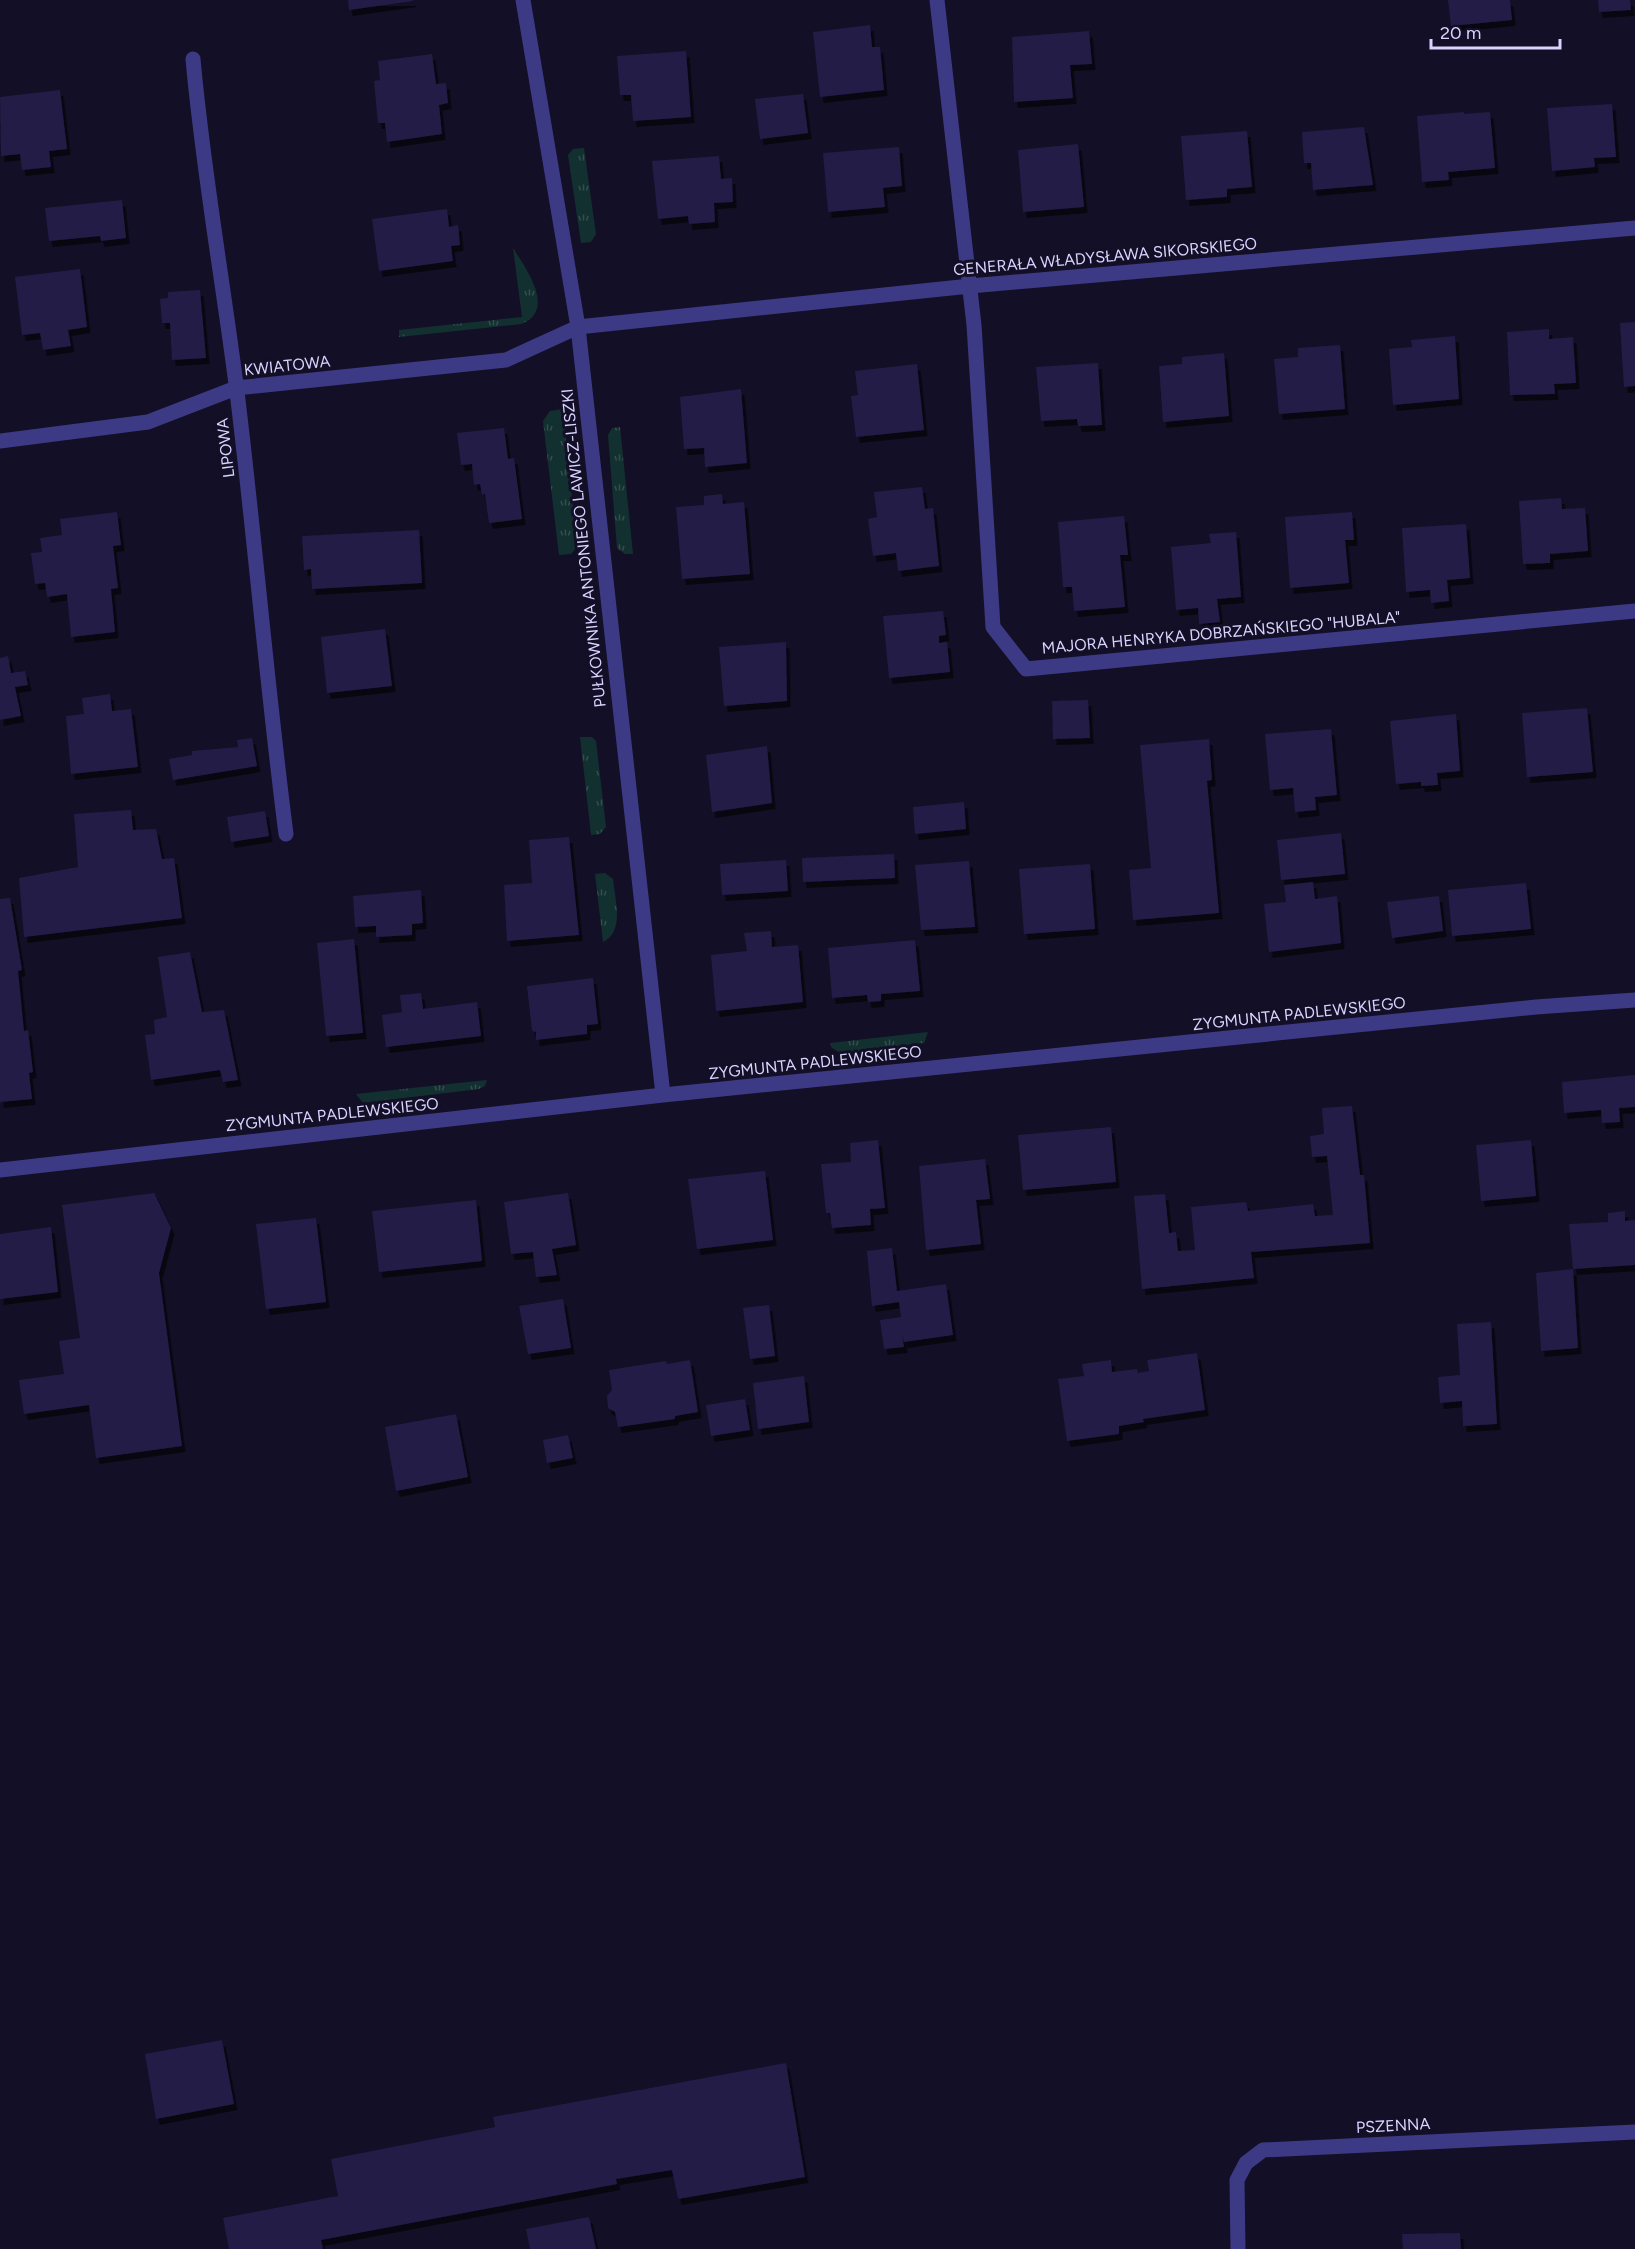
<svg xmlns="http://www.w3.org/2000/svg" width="1635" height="2249" font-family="Figtree,sans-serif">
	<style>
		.grass { fill: url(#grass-tufts) }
		.building { fill: #241b47; filter: url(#shadow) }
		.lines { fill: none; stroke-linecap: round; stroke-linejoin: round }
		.minor { stroke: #3d3a85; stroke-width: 15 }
		.labels { text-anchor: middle; stroke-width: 6; stroke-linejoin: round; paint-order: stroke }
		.street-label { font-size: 16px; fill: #d9d4ff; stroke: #130f26 }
	</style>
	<defs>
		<pattern id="grass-tufts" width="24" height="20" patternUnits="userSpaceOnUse" patternTransform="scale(1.5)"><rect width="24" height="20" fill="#12302f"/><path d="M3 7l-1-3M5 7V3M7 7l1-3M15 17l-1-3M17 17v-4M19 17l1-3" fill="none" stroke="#344d4e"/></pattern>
		<filter id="shadow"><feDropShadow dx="3.5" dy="6" stdDeviation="0" flood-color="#0009"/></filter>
	</defs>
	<rect width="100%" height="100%" fill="#130f26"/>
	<path class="grass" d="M 584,148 L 596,234 L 591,242 L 581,243 L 568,155 L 573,149 Z
		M 513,248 C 526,269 557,310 521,324 L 399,337 L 399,330 L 522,317 Z
		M 563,409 L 577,547 L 571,554 L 559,555 L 543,421 L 550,411 Z
		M 620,427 L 633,554 L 625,554 L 617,548 L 608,435 L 612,428 Z
		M 580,737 L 592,737 L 596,741 L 606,827 L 600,834 L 591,835 Z
		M 605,873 L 613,879 C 615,900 625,931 603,942 L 595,874 Z
		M 928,1032 L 924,1043 L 840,1053 L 831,1047 L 830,1043 Z
		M 487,1080 L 485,1086 L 479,1089 L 363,1103 L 356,1094 Z"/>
	<path class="building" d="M 348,0 L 413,0 L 413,1 L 349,10 Z
		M 1448,0 L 1510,0 L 1512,20 L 1451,26 Z
		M 1598,0 L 1630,0 L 1631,10 L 1599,12 Z
		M 870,25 L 872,47 L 880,47 L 884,90 L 820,97 L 813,32 Z
		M 1089,31 L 1092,64 L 1070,65 L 1073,98 L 1014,102 L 1012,37 Z
		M 686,51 L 691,117 L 633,121 L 631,95 L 620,95 L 617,56 Z
		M 432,54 L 436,84 L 446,83 L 448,103 L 439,105 L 442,134 L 387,142 L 385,123 L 378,123 L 374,81 L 380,80 L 378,61 Z
		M 60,90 L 67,149 L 49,151 L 51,167 L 22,170 L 20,154 L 1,156 L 0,97 Z
		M 803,94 L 808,133 L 760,139 L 755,99 Z
		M 1612,104 L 1616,157 L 1594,158 L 1595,167 L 1552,171 L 1547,108 Z
		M 1464,112 L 1464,114 L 1490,112 L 1495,168 L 1448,172 L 1449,180 L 1422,182 L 1417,116 Z
		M 1364,127 L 1373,185 L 1313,190 L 1311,163 L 1304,163 L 1302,132 Z
		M 1247,131 L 1252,187 L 1227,189 L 1227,197 L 1186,200 L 1181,136 Z
		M 1078,144 L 1084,207 L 1023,212 L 1018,150 Z
		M 899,147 L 902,186 L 883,188 L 885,207 L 828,212 L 823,153 Z
		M 719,156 L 721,179 L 732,178 L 733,202 L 714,203 L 715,222 L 689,224 L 688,216 L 658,219 L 652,161 Z
		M 122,200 L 126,238 L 101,241 L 100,236 L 49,241 L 45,208 Z
		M 447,209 L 449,227 L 458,225 L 460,245 L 451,246 L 453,261 L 379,271 L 372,219 Z
		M 80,269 L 87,327 L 68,330 L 71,346 L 43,350 L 40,333 L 22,335 L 15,277 Z
		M 200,290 L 206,358 L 172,360 L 170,323 L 162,323 L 160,299 L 168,298 L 168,292 Z
		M 1635,322 L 1635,386 L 1624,387 L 1620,323 Z
		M 1549,329 L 1549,339 L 1573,337 L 1576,383 L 1554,384 L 1555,394 L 1510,395 L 1507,332 Z
		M 1455,336 L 1459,399 L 1393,405 L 1389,349 L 1412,347 L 1411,340 Z
		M 1340,345 L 1345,409 L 1279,414 L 1274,359 L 1298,357 L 1298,348 Z
		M 1224,353 L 1229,416 L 1163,422 L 1159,366 L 1182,364 L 1182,357 Z
		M 1098,363 L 1102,425 L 1078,426 L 1077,419 L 1041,421 L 1036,367 Z
		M 917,364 L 924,430 L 856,437 L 851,396 L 858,395 L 855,371 Z
		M 741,389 L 747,463 L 705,467 L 704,448 L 684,449 L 680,397 Z
		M 504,428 L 508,459 L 514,458 L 522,519 L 489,523 L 485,494 L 482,495 L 480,484 L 474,485 L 472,464 L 461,465 L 457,433 Z
		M 922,487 L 925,509 L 933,508 L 939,566 L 898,571 L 896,553 L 873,556 L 868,519 L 877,517 L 874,492 Z
		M 722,494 L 723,504 L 744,502 L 750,574 L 682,579 L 676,507 L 704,505 L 704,496 Z
		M 1561,498 L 1562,509 L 1585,508 L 1588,551 L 1550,554 L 1550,563 L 1523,564 L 1519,501 Z
		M 117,512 L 121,545 L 113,546 L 118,588 L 111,589 L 115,632 L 71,637 L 67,594 L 47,597 L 45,583 L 35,584 L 31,553 L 42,552 L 40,538 L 62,535 L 60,519 Z
		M 1352,512 L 1354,540 L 1345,540 L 1349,583 L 1290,588 L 1285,517 Z
		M 1124,516 L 1128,555 L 1120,555 L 1125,607 L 1074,611 L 1072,587 L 1063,587 L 1058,522 Z
		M 1466,524 L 1470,578 L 1447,580 L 1449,601 L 1431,603 L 1430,590 L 1406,592 L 1402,528 Z
		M 419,530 L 422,583 L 312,589 L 311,569 L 304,570 L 302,536 Z
		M 1236,532 L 1241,597 L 1217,599 L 1220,622 L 1199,624 L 1198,608 L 1176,610 L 1171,547 L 1211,543 L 1209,534 Z
		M 943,611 L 946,635 L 939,636 L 939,643 L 947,642 L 950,672 L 889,678 L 883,616 Z
		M 385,629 L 392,686 L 327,693 L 321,637 Z
		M 786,642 L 787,701 L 724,706 L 719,647 Z
		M 8,656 L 11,673 L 25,671 L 28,685 L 15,687 L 21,716 L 0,720 L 0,658 Z
		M 110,694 L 112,711 L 131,709 L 138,767 L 71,774 L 66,716 L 84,714 L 82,698 Z
		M 1088,700 L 1090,738 L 1053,739 L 1052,701 Z
		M 1587,708 L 1593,772 L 1527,777 L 1522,713 Z
		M 1456,714 L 1460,771 L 1437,773 L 1438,785 L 1421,786 L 1421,782 L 1396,784 L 1390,721 Z
		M 1331,729 L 1337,795 L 1315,797 L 1316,810 L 1295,812 L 1293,788 L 1270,790 L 1265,734 Z
		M 252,738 L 257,766 L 173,780 L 169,759 L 192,755 L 192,751 L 238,747 L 237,740 Z
		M 1209,739 L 1212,780 L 1207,781 L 1219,913 L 1133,920 L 1129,870 L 1151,868 L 1140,745 Z
		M 767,746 L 772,803 L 712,812 L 706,755 Z
		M 964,802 L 966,829 L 915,834 L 913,807 Z
		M 131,810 L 133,830 L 156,829 L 162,859 L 174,858 L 182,918 L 24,937 L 19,878 L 78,867 L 74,814 Z
		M 265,811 L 269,836 L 231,842 L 227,817 Z
		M 1341,833 L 1345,874 L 1281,880 L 1277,840 Z
		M 569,837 L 579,935 L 507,941 L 504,885 L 532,883 L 529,840 Z
		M 894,854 L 895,878 L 803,882 L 802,858 Z
		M 786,860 L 788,891 L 722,895 L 720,864 Z
		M 969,861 L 975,927 L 921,930 L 915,865 Z
		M 1090,864 L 1095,929 L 1024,934 L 1019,869 Z
		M 1313,882 L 1315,899 L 1337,896 L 1341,943 L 1269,952 L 1264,904 L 1286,902 L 1284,885 Z
		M 1526,883 L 1531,929 L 1452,936 L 1448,890 Z
		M 421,890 L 423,923 L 412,924 L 412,935 L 376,937 L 376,926 L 355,927 L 353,896 Z
		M 1439,896 L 1443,931 L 1392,938 L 1387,902 Z
		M 10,898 L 22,970 L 18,971 L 24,1031 L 28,1030 L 33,1072 L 29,1073 L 32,1099 L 0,1102 L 0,899 Z
		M 771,931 L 772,947 L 798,945 L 803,1002 L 716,1011 L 711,955 L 747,951 L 744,933 Z
		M 354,939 L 363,1033 L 326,1036 L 317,943 Z
		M 915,940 L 920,991 L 881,994 L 881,1001 L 868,1002 L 867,995 L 832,998 L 828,948 Z
		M 190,952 L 202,1012 L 224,1010 L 238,1080 L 223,1082 L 220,1070 L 151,1080 L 145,1035 L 155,1034 L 154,1020 L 167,1017 L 158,957 Z
		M 593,978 L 598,1024 L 587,1025 L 587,1034 L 536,1040 L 536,1032 L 532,1031 L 527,986 Z
		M 421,993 L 423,1009 L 477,1002 L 481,1036 L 386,1047 L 382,1015 L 402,1012 L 400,995 Z
		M 1635,1075 L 1635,1107 L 1619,1108 L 1620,1122 L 1602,1123 L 1601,1110 L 1564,1113 L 1562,1082 Z
		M 1352,1106 L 1360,1175 L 1364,1175 L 1370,1243 L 1251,1252 L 1254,1278 L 1142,1289 L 1134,1196 L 1165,1194 L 1169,1233 L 1176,1232 L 1178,1251 L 1195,1250 L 1191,1207 L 1246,1202 L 1248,1211 L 1313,1204 L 1315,1216 L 1333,1215 L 1327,1156 L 1312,1157 L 1310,1136 L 1324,1134 L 1322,1108 Z
		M 1111,1127 L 1116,1182 L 1023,1190 L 1018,1135 Z
		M 878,1140 L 885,1208 L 870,1209 L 871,1225 L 832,1228 L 830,1213 L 826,1213 L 821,1164 L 851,1162 L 850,1143 Z
		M 1531,1140 L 1536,1196 L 1481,1201 L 1476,1145 Z
		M 985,1159 L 990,1199 L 976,1200 L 981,1244 L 926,1250 L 919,1166 Z
		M 765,1171 L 773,1240 L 697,1249 L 688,1179 Z
		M 154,1193 L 171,1228 L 159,1273 L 182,1446 L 96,1458 L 89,1405 L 24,1414 L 19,1380 L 64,1374 L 59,1341 L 80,1338 L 62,1205 Z
		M 568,1193 L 576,1245 L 552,1249 L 557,1275 L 536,1277 L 533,1252 L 511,1254 L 504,1202 Z
		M 476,1200 L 482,1261 L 379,1272 L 372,1211 Z
		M 1625,1211 L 1625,1221 L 1635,1220 L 1635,1265 L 1573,1269 L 1569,1224 L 1608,1222 L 1608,1213 Z
		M 316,1218 L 326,1302 L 266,1309 L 256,1224 Z
		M 51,1227 L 58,1292 L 0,1299 L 0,1234 Z
		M 892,1248 L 897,1291 L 946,1284 L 953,1335 L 904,1342 L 902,1334 L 904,1347 L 884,1349 L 880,1320 L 901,1317 L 899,1302 L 872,1306 L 867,1251 Z
		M 1573,1269 L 1578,1348 L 1541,1351 L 1536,1273 Z
		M 563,1299 L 571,1348 L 528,1354 L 519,1306 Z
		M 769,1305 L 775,1356 L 750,1359 L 743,1308 Z
		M 1491,1322 L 1497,1424 L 1463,1426 L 1462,1401 L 1440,1403 L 1438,1377 L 1460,1375 L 1457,1324 Z
		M 1197,1353 L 1205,1410 L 1143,1419 L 1144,1422 L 1119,1426 L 1119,1434 L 1067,1441 L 1058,1379 L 1084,1376 L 1082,1364 L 1111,1360 L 1112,1372 L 1137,1369 L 1138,1373 L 1149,1371 L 1147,1360 Z
		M 690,1360 L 698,1412 L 675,1416 L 675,1419 L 618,1427 L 615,1412 L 608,1408 L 607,1396 L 612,1390 L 609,1370 L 666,1361 L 667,1364 Z
		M 804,1376 L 809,1422 L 758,1429 L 753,1383 Z
		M 745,1399 L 750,1430 L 711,1436 L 706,1405 Z
		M 456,1414 L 468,1477 L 396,1491 L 385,1427 Z
		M 568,1435 L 573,1458 L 547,1463 L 543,1440 Z
		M 222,2040 L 234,2104 L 156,2119 L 145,2054 Z
		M 786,2063 L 805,2177 L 678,2199 L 672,2170 L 616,2179 L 617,2184 L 321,2240 L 323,2249 L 229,2249 L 223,2218 L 338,2196 L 331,2159 L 495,2127 L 493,2117 Z
		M 589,2217 L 596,2249 L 530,2249 L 526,2229 Z
		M 1460,2233 L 1461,2249 L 1403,2249 L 1402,2234 Z"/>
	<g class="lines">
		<path class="minor" d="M 523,0 L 578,327 L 663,1095
			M 937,0 L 974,325 L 993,627 L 1026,669 L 1635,611
			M 193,59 C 203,171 223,281 237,392 C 255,539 267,687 286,834
			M 0,441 L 148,422 L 236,388 L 506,360 L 578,327 L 970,286 L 1635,228
			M 0,1170 L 663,1095 L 1536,1007 L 1635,1000
			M 1238,2249 L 1237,2180 L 1246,2163 L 1263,2150 L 1635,2132"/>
	</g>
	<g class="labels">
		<g class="street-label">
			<text transform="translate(1105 256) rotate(-5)" y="6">GENERAŁA WŁADYSŁAWA SIKORSKIEGO</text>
			<text transform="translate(287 365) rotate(-6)" y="6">KWIATOWA</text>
			<text transform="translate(225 448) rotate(-97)" y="6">LIPOWA</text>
			<text transform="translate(583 548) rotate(-96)" y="6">PUŁKOWNIKA ANTONIEGO LAWICZ-LISZKI</text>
			<text transform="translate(1221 632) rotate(-5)" y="6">MAJORA HENRYKA DOBRZAŃSKIEGO "HUBALA"</text>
			<text transform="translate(1299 1013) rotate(-6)" y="6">ZYGMUNTA PADLEWSKIEGO</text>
			<text transform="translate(815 1062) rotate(-6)" y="6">ZYGMUNTA PADLEWSKIEGO</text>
			<text transform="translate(332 1114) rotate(-6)" y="6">ZYGMUNTA PADLEWSKIEGO</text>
			<text transform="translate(1393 2125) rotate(-3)" y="6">PSZENNA</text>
		</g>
	</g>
	<path d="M1431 39v9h129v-9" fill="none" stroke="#d9d4ff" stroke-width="3"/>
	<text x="1440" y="39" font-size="18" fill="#d9d4ff" stroke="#130f26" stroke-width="4.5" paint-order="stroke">20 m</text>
</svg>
